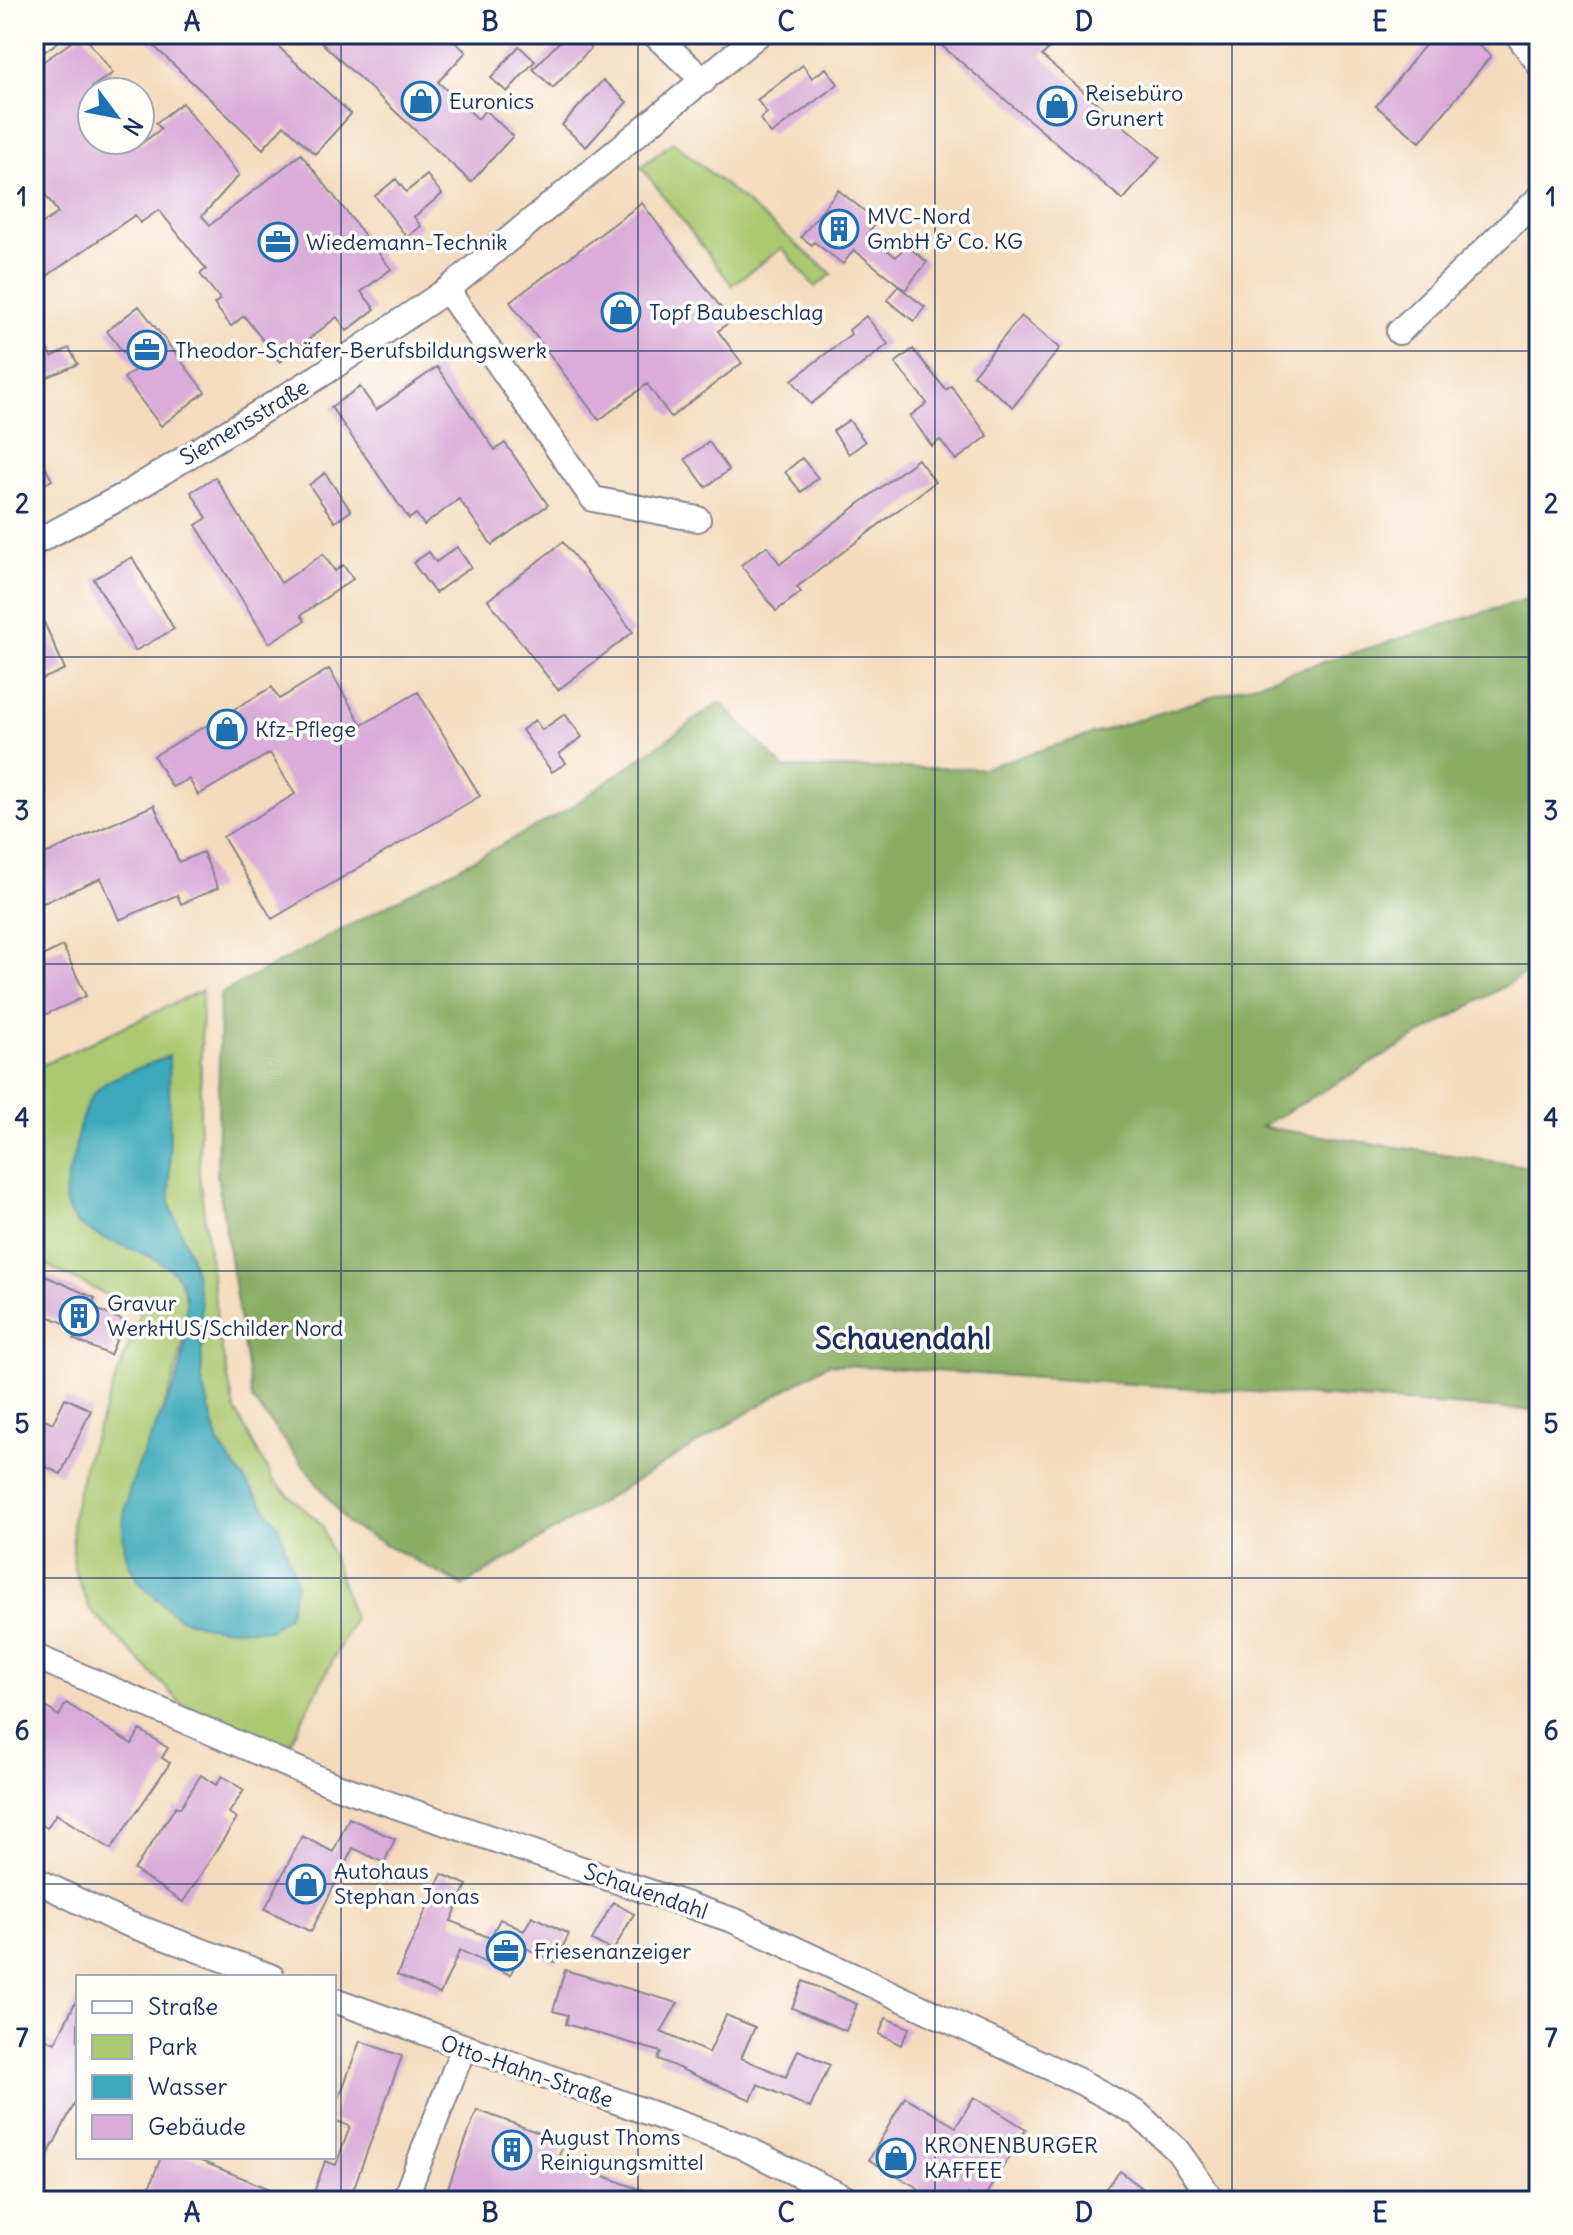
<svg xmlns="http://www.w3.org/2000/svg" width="1573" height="2235" font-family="Delius,sans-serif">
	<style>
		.green { fill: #abc971; stroke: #637c68; stroke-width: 2; fill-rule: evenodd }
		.forest { fill: #88ad63; stroke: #526e60; stroke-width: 2 }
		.water { fill: #3ba9ba; stroke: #2b6c8c; stroke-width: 2 }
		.building { fill: #d9acd9 }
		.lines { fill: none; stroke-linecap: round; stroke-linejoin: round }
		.minor-casing { stroke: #88858e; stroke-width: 28 }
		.minor { stroke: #fff; stroke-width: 24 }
		.grid { fill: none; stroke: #1b2f5e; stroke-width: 2; stroke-opacity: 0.55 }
		.labels { text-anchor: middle; stroke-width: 7; stroke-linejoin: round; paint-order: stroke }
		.poi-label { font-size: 22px; fill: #1b2f5e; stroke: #fdfcf7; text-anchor: start }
		.street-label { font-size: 22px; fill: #1b2f5e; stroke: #fdfcf7 }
		.district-label { font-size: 30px; font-weight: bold; fill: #1b2f5e; stroke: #fdfcf7 }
		.neatline { fill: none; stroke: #1b2f5e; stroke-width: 3 }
		.grid-label { font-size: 26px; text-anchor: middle; font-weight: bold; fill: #1b2f5e }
	</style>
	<rect width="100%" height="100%" fill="#fdfcf7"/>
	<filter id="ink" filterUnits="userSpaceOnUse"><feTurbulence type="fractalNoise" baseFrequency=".0125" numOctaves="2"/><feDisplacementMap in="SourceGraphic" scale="16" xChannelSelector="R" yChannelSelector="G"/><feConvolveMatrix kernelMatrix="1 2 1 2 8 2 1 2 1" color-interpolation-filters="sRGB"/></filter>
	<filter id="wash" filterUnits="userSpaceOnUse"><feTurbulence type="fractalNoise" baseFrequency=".006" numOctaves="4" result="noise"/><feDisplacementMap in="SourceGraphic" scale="32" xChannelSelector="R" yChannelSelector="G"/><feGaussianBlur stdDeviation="1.8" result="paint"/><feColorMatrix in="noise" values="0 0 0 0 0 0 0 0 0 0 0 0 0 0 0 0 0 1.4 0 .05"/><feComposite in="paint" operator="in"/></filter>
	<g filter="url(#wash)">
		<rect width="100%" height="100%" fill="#f4dbbe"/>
		<path class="green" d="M 673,142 L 832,274 L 815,287 L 782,248 L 732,285 L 641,167 Z
			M 202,990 L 199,1173 L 220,1341 L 235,1410 L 273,1480 L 322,1525 L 354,1619 L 282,1759 L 181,1703 L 90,1610 L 74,1569 L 72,1518 L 85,1462 L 141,1312 L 34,1259 L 34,1069 ZM 169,1057 L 170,1205 L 192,1260 L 201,1304 L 202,1380 L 219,1445 L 278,1525 L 270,1630 L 229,1628 L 179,1618 L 129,1491 C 147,1440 214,1319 174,1271 C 165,1259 93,1231 75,1222 Z"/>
		<path class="forest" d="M 1539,595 L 1539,966 L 1261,1127 L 1539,1168 L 1539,1411 L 828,1364 L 463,1586 L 349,1525 L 252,1399 L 217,1175 L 220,994 L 567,810 L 720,702 L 784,768 L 983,768 Z"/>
		<path class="water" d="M 169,1056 L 170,1205 L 192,1260 L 201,1304 L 202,1380 L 219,1445 L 278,1525 L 297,1582 L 288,1616 L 270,1630 C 242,1629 207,1630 180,1618 C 171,1614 161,1602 152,1595 C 86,1538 150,1445 175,1384 C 185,1359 187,1326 186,1300 C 182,1240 74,1252 66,1203 C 63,1187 72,1164 75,1149 C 87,1075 106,1083 169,1056 Z"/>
		<g id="blocks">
			<path class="building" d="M 83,34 L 113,73 L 92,87 L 92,140 L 131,140 L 136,147 L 161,129 L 156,123 L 182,103 L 239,175 L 202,216 L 210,225 L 301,154 L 391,269 L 361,292 L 375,309 L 347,331 L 337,317 L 280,362 L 244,316 L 231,326 L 214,304 L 220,299 L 200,274 L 206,269 L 159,210 L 140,223 L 135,215 L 44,278 L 34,264 L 34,229 L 58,213 L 34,178 L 34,68 Z
				M 141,34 L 265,34 L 351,114 L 315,154 L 284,125 L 263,149 Z
				M 312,34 L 446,34 L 466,52 L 438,82 L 478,119 L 485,110 L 513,136 L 471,182 Z
				M 567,34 L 576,34 L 591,48 L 553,88 L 533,69 Z
				M 928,34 L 1061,34 L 1042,56 L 1160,157 L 1123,200 Z
				M 1434,34 L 1465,34 L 1491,56 L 1420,142 L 1376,106 Z
				M 519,46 L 535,61 L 507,92 L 491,78 Z
				M 803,65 L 812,78 L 826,68 L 838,84 L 771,134 L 760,119 L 767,113 L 757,100 Z
				M 603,80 L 627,102 L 586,147 L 562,125 Z
				M 427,175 L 442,194 L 414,217 L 421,226 L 407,237 L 375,196 L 396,179 L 406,192 Z
				M 838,190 L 877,221 L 867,234 L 896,257 L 906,245 L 927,262 L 905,290 L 854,250 L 843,264 L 814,242 L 812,245 L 801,237 Z
				M 642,203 L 731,321 L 718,331 L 742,363 L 671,417 L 647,384 L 599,420 L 510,302 Z
				M 898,286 L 925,307 L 914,321 L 887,300 Z
				M 139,306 L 205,392 L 161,426 L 124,378 L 136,369 L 107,331 Z
				M 866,316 L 888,344 L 811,404 L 792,380 L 851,334 L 849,330 Z
				M 1021,316 L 1060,348 L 1013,407 L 973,375 Z
				M 46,346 L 52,357 L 69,348 L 78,364 L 34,383 L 34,353 Z
				M 913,349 L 946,390 L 951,386 L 988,436 L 956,460 L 940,440 L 932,446 L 910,416 L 927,403 L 895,363 Z
				M 437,367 L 495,450 L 505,443 L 548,505 L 492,545 L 459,499 L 424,525 L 416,514 L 409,519 L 331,407 L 360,387 L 376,410 Z
				M 849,420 L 865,442 L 849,454 L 833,431 Z
				M 709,442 L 729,470 L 706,487 L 685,459 Z
				M 34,446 L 52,480 L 34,490 Z
				M 802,458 L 818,478 L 801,492 L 785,472 Z
				M 918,459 L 935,482 L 797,587 L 801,592 L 776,611 L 741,565 L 767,546 L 780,564 Z
				M 325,473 L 351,511 L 335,522 L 309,485 Z
				M 215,477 L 281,583 L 323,554 L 335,571 L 343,565 L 353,579 L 301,615 L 305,621 L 269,643 L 196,525 L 207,518 L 191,492 Z
				M 563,542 L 633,632 L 558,690 L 488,600 Z
				M 457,547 L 471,567 L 435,593 L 413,563 L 429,552 L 436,562 Z
				M 132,557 L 174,629 L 135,651 L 94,579 Z
				M 34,600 L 65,669 L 34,683 Z
				M 329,669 L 362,725 L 418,692 L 480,796 L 272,919 L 223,837 L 295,794 L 270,753 L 198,795 L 189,779 L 172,787 L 154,756 L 272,687 L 279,699 Z
				M 565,714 L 582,737 L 559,754 L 566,763 L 552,772 L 522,730 L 535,720 L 542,730 Z
				M 154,805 L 179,862 L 203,852 L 218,888 L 181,904 L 177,895 L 119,920 L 101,878 L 34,907 L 34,859 Z
				M 63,946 L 86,996 L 34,1020 L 34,960 Z
				M 34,1271 L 95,1298 L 91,1307 L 124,1321 L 110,1355 L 73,1339 L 78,1329 L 34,1310 Z
				M 65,1398 L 91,1410 L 61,1474 L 34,1461 L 34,1414 L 53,1423 Z
				M 66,1703 L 132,1744 L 140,1730 L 168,1748 L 162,1758 L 170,1763 L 111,1849 L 56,1814 L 47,1828 L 34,1820 L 34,1728 L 47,1708 L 59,1716 Z
				M 201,1775 L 216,1785 L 222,1776 L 244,1790 L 229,1813 L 237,1818 L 183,1902 L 134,1870 L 176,1806 L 180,1808 Z
				M 349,1818 L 395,1839 L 384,1863 L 353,1848 L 311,1932 L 265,1909 L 302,1836 L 333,1852 Z
				M 442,1874 L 467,1885 L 451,1921 L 490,1938 L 500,1919 L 524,1931 L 532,1916 L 569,1934 L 555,1962 L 524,1947 L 510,1975 L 460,1950 L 440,1994 L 397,1975 Z
				M 613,1902 L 634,1914 L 613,1951 L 592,1940 Z
				M 565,1970 L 678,2003 L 661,2032 L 709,2053 L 726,2015 L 755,2027 L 741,2058 L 786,2077 L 798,2050 L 830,2065 L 810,2108 L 758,2084 L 751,2100 L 658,2059 L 661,2052 L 566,2024 L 568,2015 L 553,2011 Z
				M 803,1981 L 857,2004 L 846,2031 L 792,2008 Z
				M 78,1997 L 78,2097 L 34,2182 L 34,2033 L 55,2043 Z
				M 886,2018 L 909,2028 L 901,2045 L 879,2034 Z
				M 360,2041 L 402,2056 L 349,2201 L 311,2201 L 325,2161 L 336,2165 L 350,2126 L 334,2120 L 334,2112 Z
				M 905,2097 L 956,2127 L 974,2097 L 1026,2129 L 982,2201 L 968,2194 L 964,2201 L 926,2201 L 914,2194 L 918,2188 L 869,2160 Z
				M 477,2110 L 564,2142 L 558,2158 L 669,2201 L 443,2201 Z
				M 161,2157 L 191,2157 L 300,2201 L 144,2201 Z
				M 1120,2171 L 1142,2188 L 1132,2201 L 1097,2201 Z"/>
		</g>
	</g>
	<g filter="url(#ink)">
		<use href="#blocks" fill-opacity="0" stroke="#88858e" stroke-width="2"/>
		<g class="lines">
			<defs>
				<path id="minor" d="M 654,34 L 704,81
					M 1517,34 L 1539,64
					M 34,43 L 47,34
					M 447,290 L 593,499 L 698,519
					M 1399,332 L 1539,198
					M 34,543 L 125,495 L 321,375 L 447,290 L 759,34
					M 34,1656 L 334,1785 L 735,1921 L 1081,2082 L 1138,2114 L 1177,2150 L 1213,2201
					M 34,1879 L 115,1919 L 272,1977
					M 334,2000 L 739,2145 L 851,2201
					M 404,2201 L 463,2049"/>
			</defs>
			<use href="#minor" class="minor-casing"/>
			<use href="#minor" class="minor"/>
		</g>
	</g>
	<path class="grid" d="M 341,34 L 341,2201M 638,34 L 638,2201M 935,34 L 935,2201M 1232,34 L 1232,2201M 34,351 L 1539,351M 34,657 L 1539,657M 34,964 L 1539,964M 34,1271 L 1539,1271M 34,1578 L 1539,1578M 34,1884 L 1539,1884"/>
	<defs>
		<symbol id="shop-ring" viewBox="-11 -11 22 22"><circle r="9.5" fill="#fdfcf7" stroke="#1f6fb2" stroke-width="1.5"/><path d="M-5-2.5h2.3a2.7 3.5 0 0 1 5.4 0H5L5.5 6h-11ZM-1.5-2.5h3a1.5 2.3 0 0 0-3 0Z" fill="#1f6fb2"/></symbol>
		<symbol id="building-ring" viewBox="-11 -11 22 22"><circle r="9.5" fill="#fdfcf7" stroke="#1f6fb2" stroke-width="1.5"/><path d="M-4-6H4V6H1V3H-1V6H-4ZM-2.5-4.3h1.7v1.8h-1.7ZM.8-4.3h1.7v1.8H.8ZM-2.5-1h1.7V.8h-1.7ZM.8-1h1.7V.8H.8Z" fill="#1f6fb2"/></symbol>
		<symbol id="office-ring" viewBox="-11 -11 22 22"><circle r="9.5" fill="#fdfcf7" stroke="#1f6fb2" stroke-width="1.5"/><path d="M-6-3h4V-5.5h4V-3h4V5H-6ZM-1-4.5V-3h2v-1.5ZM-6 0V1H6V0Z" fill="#1f6fb2"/></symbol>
	</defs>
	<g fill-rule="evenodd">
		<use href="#shop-ring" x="399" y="79" width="44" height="44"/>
		<use href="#shop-ring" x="1035" y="84" width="44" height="44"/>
		<use href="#building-ring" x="817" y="207" width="44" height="44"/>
		<use href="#office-ring" x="256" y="220" width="44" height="44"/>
		<use href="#shop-ring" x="599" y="290" width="44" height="44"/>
		<use href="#office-ring" x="125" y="328" width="44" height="44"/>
		<use href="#shop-ring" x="205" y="707" width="44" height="44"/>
		<use href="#building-ring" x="57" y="1294" width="44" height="44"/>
		<use href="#shop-ring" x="284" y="1862" width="44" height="44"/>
		<use href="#office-ring" x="484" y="1929" width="44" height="44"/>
		<use href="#building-ring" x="490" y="2128" width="44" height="44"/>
		<use href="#shop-ring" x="874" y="2136" width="44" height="44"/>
	</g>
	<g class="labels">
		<g class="poi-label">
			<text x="1085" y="101">Reisebüro<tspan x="1085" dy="25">Grunert</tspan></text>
			<text x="449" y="109">Euronics</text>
			<text x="867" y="224">MVC-Nord<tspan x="867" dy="25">GmbH &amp; Co. KG</tspan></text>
			<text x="306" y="250">Wiedemann-Technik</text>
			<text x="649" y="320">Topf Baubeschlag</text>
			<text x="175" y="358">Theodor-Schäfer-Berufsbildungswerk</text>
			<text x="255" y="737">Kfz-Pflege</text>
			<text x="107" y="1311">Gravur<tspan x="107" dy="25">WerkHUS/Schilder Nord</tspan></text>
			<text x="334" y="1879">Autohaus<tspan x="334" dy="25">Stephan Jonas</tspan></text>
			<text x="534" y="1959">Friesenanzeiger</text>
			<text x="540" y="2145">August Thoms<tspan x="540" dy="25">Reinigungsmittel</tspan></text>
			<text x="924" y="2153">KRONENBURGER<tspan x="924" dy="25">KAFFEE</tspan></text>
		</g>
		<g class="street-label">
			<text transform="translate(244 422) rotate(-31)" y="8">Siemensstraße</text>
			<text transform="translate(646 1891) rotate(19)" y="8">Schauendahl</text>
			<text transform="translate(527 2071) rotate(19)" y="8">Otto-Hahn-Straße</text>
		</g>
		<g class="district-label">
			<text x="903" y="1349">Schauendahl</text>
		</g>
	</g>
	<rect width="1573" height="2235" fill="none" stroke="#fdfcf7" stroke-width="88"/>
	<rect x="76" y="1975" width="260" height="184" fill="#fdfcf7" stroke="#a3aaba" stroke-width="2"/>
	<rect x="92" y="2001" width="40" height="12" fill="#ffffff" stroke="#a3aaba" stroke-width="2"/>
	<text x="148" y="2015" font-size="24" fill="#1b2f5e">Straße</text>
	<rect x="92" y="2035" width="40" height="24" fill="#abc971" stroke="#a3aaba" stroke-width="2"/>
	<text x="148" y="2055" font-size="24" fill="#1b2f5e">Park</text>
	<rect x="92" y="2075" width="40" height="24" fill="#3ba9ba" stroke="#a3aaba" stroke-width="2"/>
	<text x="148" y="2095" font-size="24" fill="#1b2f5e">Wasser</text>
	<rect x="92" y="2115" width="40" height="24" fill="#d9acd9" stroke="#a3aaba" stroke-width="2"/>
	<text x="148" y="2135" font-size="24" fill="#1b2f5e">Gebäude</text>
	<g transform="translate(116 116) rotate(122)"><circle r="38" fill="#fdfcf7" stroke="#a3aaba" stroke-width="2"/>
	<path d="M0-6L14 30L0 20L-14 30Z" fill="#1f6fb2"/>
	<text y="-12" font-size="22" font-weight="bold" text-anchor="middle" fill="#1b2f5e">N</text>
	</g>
	<rect x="44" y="44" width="1485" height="2147" class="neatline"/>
	<g class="grid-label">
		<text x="192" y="31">A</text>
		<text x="490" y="31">B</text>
		<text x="786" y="31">C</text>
		<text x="1084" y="31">D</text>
		<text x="1380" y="31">E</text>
		<text x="22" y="206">1</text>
		<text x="1551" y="206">1</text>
		<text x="22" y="513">2</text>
		<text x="1551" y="513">2</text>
		<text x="22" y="820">3</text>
		<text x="1551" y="820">3</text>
		<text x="22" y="1127">4</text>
		<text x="1551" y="1127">4</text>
		<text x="22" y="1433">5</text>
		<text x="1551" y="1433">5</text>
		<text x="22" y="1740">6</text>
		<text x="1551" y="1740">6</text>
		<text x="22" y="2047">7</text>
		<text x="1551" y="2047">7</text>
		<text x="192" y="2222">A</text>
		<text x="490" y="2222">B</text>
		<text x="786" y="2222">C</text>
		<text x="1084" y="2222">D</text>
		<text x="1380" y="2222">E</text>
	</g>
</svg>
